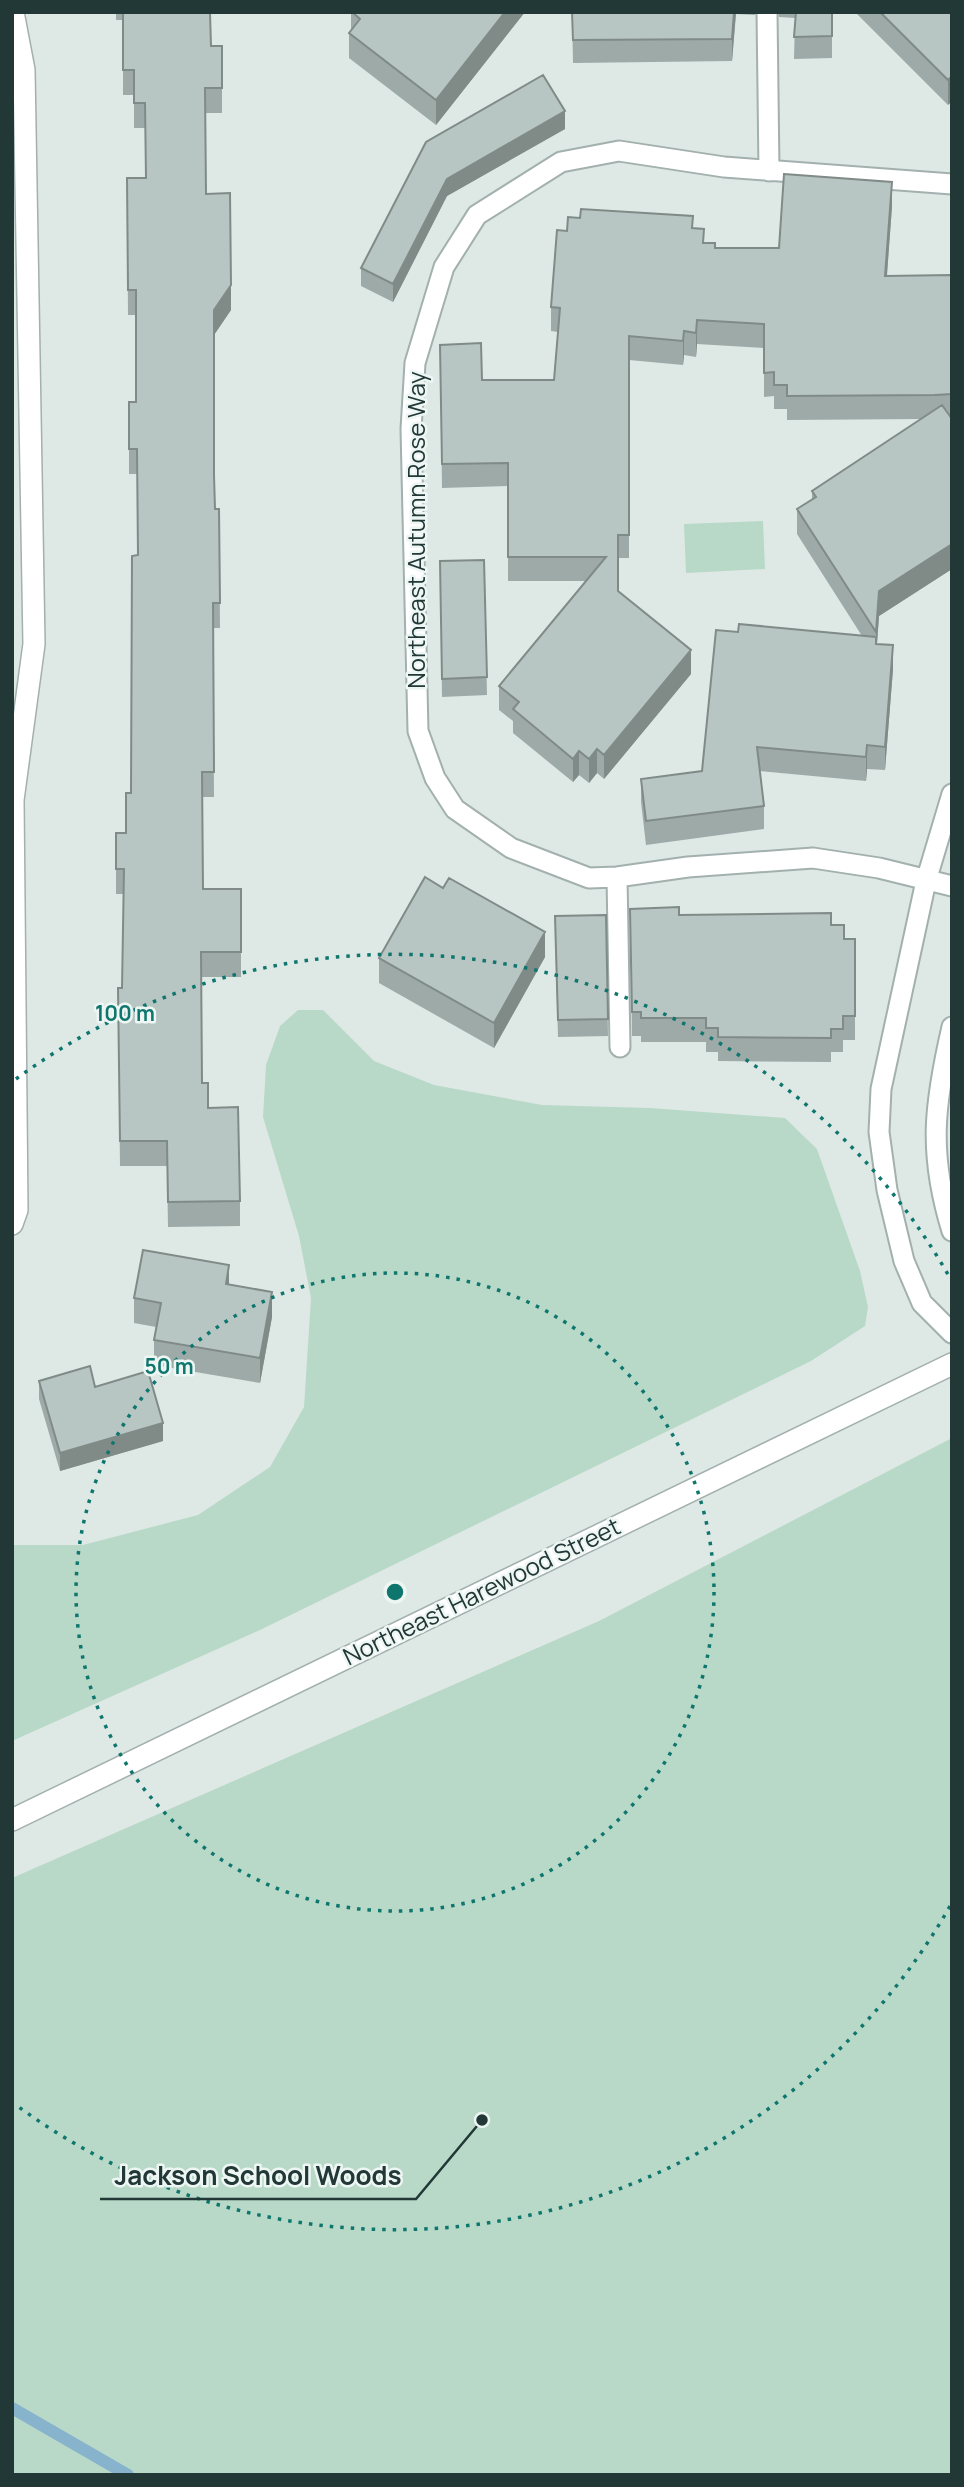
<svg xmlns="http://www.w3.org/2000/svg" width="964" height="2487" font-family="Manrope,sans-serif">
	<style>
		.green { fill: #b8d9c8 }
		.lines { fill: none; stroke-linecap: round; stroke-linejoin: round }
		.stream { stroke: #88b3cc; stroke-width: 12 }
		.service-casing { stroke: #a2b0ae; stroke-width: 23 }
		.minor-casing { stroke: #a2b0ae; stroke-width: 24 }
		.tertiary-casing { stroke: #a2b0ae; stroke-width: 24 }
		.service { stroke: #fff; stroke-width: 19 }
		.minor { stroke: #fff; stroke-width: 21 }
		.tertiary { stroke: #fff; stroke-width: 21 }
		.wall { fill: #9daaa8 }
		.shaded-wall { fill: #808b88 }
		.building { fill: #b7c6c3; stroke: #808b88; stroke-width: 2 }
		.ring { fill: none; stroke: #0f766e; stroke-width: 3.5; stroke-dasharray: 3.5 7 }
		.labels { text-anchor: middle; stroke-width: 5; stroke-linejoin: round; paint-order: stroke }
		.street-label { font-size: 24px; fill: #213836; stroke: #eef6f4 }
		.centre { fill: #0f766e; stroke: #eef6f4; stroke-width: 3.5 }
		.ring-label { font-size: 21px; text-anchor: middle; font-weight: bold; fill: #0f766e; stroke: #eef6f4; stroke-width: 5; stroke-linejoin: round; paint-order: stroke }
		.leader { fill: none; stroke: #213836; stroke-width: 2.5 }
		.callout-dot { fill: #213836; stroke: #eef6f4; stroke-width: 2.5 }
		.callout-label { font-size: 26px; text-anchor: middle; font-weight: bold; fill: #213836; stroke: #eef6f4; stroke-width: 5; stroke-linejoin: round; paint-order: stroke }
	</style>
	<rect width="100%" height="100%" fill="#dee9e6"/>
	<path class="green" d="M 763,521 L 765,569 L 686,573 L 684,524 Z
		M 298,1010 L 323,1010 L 374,1061 L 434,1085 L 542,1105 L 650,1108 L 785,1118 L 817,1149 L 860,1271 L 868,1307 L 865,1326 L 811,1361 L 260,1630 L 12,1741 L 12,1545 L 83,1545 L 198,1515 L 270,1467 L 304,1407 L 311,1298 L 299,1236 L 263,1117 L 266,1065 L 280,1026 Z
		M 952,1438 L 952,2475 L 12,2475 L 12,1878 L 599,1621 Z"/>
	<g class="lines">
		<path class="stream" d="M 12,2408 L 128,2475"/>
		<defs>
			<path id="service" d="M 767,12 L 769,171
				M 952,184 L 724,167 L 619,151 L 561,162 L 477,215 L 444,267 L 415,363 L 411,429 L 418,731 L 435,778 L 455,809 L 511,848 L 589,878 L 617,877 L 688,867 L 813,858 L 879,868 L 952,886
				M 952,794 L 926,881 L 881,1089 L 879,1132 L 887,1190 L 904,1261 L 922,1303 L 952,1333
				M 617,877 L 620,1047
				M 952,1027 C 934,1105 928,1153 952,1231"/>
			<path id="minor" d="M 12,1224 L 17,1210 L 13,800 L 34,644 L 24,70 L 13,12"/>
			<path id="tertiary" d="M 12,1820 L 952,1364"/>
		</defs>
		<use href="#service" class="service-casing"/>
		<use href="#minor" class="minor-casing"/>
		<use href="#tertiary" class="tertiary-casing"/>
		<use href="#service" class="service"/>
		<use href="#minor" class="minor"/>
		<use href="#tertiary" class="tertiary"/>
	</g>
	<path class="wall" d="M 116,12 L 210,12 L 211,46 L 222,46 L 222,113 L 205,113 L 206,194 L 231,310 L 214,335 L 214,475 L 215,509 L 219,509 L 220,628 L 213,628 L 214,797 L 202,797 L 203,889 L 241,889 L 241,977 L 201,977 L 202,1083 L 208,1108 L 240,1201 L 240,1226 L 168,1227 L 167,1166 L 120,1166 L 118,988 L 122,988 L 124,894 L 116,894 L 116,833 L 126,833 L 131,793 L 137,555 L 137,474 L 129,474 L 129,402 L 136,402 L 136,315 L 128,315 L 127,178 L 145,178 L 145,128 L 134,128 L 134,95 L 123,95 L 123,20 L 116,20 Z
		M 351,12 L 525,12 L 436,125 L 349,58 L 349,33 L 351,31 Z
		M 572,12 L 755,12 L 755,15 L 736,14 L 732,61 L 573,63 Z
		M 778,12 L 832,12 L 832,58 L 794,59 L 795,18 L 779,17 Z
		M 855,12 L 952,12 L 952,101 L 948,105 Z
		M 565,129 L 447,196 L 393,302 L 361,286 L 361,268 L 426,142 Z
		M 892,206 L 887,276 L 952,275 L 952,418 L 951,418 L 952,419 L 952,569 L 879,616 L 877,644 L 893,669 L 885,770 L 867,769 L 866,781 L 760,771 L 764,806 L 764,829 L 646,845 L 641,802 L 641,779 L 702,771 L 738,632 L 862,636 L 797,534 L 797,509 L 812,499 L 812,491 L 921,419 L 787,420 L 787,409 L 774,409 L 774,396 L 764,397 L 764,348 L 697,344 L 696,357 L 684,355 L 683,365 L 629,360 L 629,558 L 618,558 L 618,591 L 691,674 L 604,779 L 597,773 L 589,783 L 579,775 L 573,782 L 513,733 L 513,721 L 499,710 L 499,686 L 586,581 L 508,581 L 508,486 L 442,488 L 440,345 L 482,380 L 554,380 L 558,332 L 551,331 L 551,307 L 567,231 L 693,228 L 704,243 L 715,248 L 779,248 Z
		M 484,560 L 487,695 L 442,697 L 440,561 Z
		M 630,909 L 679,915 L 831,925 L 844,939 L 855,939 L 855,1040 L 843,1040 L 843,1052 L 831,1052 L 831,1062 L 718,1061 L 718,1052 L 706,1052 L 706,1042 L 641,1042 L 641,1036 L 632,1036 Z
		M 606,915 L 608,1036 L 558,1037 L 555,934 Z
		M 545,957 L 494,1048 L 379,983 L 379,958 Z
		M 229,1284 L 272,1317 L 260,1383 L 154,1365 L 154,1340 L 156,1327 L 134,1323 L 134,1298 Z
		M 39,1381 L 95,1387 L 163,1441 L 60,1471 L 39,1399 Z"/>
	<path class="shaded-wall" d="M 505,12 L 525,12 L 436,125 L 436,100 Z
		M 734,12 L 736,12 L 732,61 L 732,39 Z
		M 952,76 L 952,101 L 948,105 L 948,80 Z
		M 565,111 L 565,129 L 447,196 L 393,302 L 393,284 L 447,179 Z
		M 892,182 L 892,206 L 885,300 L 885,276 Z
		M 231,285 L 231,310 L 214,335 L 214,310 Z
		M 697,320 L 697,344 L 696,357 L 696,333 Z
		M 684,331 L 684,355 L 683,365 L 683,341 Z
		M 952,544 L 952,569 L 879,616 L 876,657 L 876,632 L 879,591 Z
		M 893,645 L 893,669 L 885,770 L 885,747 Z
		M 691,650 L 691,674 L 604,779 L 604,755 Z
		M 867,745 L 867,769 L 866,781 L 866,757 Z
		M 597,749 L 597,773 L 589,783 L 589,759 Z
		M 579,751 L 579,775 L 573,782 L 573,759 Z
		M 545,932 L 545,957 L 494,1048 L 494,1023 Z
		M 229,1265 L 229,1290 L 226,1284 Z
		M 272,1292 L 272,1317 L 260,1383 L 260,1358 Z
		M 163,1423 L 163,1441 L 60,1471 L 60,1453 Z"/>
	<path class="building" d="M 123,12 L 210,12 L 211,46 L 222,46 L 222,88 L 205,88 L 206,194 L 230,193 L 231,285 L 214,310 L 214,475 L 215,509 L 219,509 L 220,603 L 213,603 L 214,772 L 202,772 L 203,889 L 241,889 L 241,952 L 201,952 L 202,1083 L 208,1083 L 208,1108 L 238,1107 L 240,1201 L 168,1202 L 167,1141 L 120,1141 L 118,988 L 122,988 L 124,869 L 116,869 L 116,833 L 126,833 L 126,793 L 131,793 L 132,556 L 138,555 L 137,449 L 129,449 L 129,402 L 136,402 L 136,290 L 128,290 L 127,178 L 146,178 L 145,103 L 134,103 L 134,70 L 123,70 Z
		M 352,12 L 505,12 L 436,100 L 349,33 L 360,19 Z
		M 572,12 L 734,12 L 732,39 L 573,40 Z
		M 796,12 L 832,12 L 832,36 L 794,37 Z
		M 880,12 L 952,12 L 952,76 L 948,80 Z
		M 543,75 L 565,111 L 447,179 L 393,284 L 361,268 L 426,142 Z
		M 784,174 L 892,182 L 885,276 L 952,275 L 952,394 L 935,395 L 787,396 L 787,385 L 774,385 L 774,372 L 764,373 L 764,324 L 697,320 L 696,333 L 684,331 L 683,341 L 629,336 L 629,535 L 618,535 L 618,591 L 691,650 L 604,755 L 597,749 L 589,759 L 579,751 L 573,759 L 513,709 L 519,702 L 499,686 L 606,557 L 508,557 L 508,463 L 442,464 L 440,345 L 481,343 L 482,380 L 554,380 L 560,308 L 551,307 L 557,230 L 567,231 L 568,217 L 580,218 L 581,209 L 693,216 L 692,228 L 704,229 L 703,243 L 715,243 L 715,248 L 779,248 Z
		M 942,405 L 952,419 L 952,544 L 879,591 L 876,632 L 797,509 L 816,497 L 812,491 Z
		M 484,560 L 487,677 L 442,679 L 440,561 Z
		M 739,624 L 876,637 L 876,644 L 893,645 L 885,747 L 867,745 L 866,757 L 757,747 L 764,806 L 646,821 L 641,779 L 702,771 L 716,630 L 738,632 Z
		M 425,877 L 443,888 L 449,878 L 545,932 L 494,1023 L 379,958 Z
		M 679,907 L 679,915 L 831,913 L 831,925 L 844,925 L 844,939 L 855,939 L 855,1016 L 843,1016 L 843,1029 L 831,1029 L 831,1038 L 718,1037 L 718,1028 L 706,1028 L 706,1018 L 641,1018 L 641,1012 L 632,1012 L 630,909 Z
		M 606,915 L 608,1019 L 558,1020 L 555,916 Z
		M 143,1250 L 229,1265 L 226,1284 L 272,1292 L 260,1358 L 154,1340 L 161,1303 L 134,1298 Z
		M 90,1366 L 95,1387 L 148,1371 L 163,1423 L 60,1453 L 39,1381 Z"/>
	<g class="ring">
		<circle cx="395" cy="1592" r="319"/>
		<path d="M950 1906A638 638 0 0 1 16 2105M16 1079A638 638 0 0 1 950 1278"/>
	</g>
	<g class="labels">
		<g class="street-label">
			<text transform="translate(417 530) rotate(-90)" y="8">Northeast Autumn Rose Way</text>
			<text transform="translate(482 1592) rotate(-26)" y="8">Northeast Harewood Street</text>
		</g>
	</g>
	<circle cx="395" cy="1592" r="10" class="centre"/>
	<g class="ring-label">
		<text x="125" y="1021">100 m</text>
		<text x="169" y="1374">50 m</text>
	</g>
	<path class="leader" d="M482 2120L416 2199H100"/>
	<circle class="callout-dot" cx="482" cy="2120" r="7"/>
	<g class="callout-label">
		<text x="258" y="2185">Jackson School Woods</text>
	</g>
	<rect width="964" height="2487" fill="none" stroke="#213836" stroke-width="28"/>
</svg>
